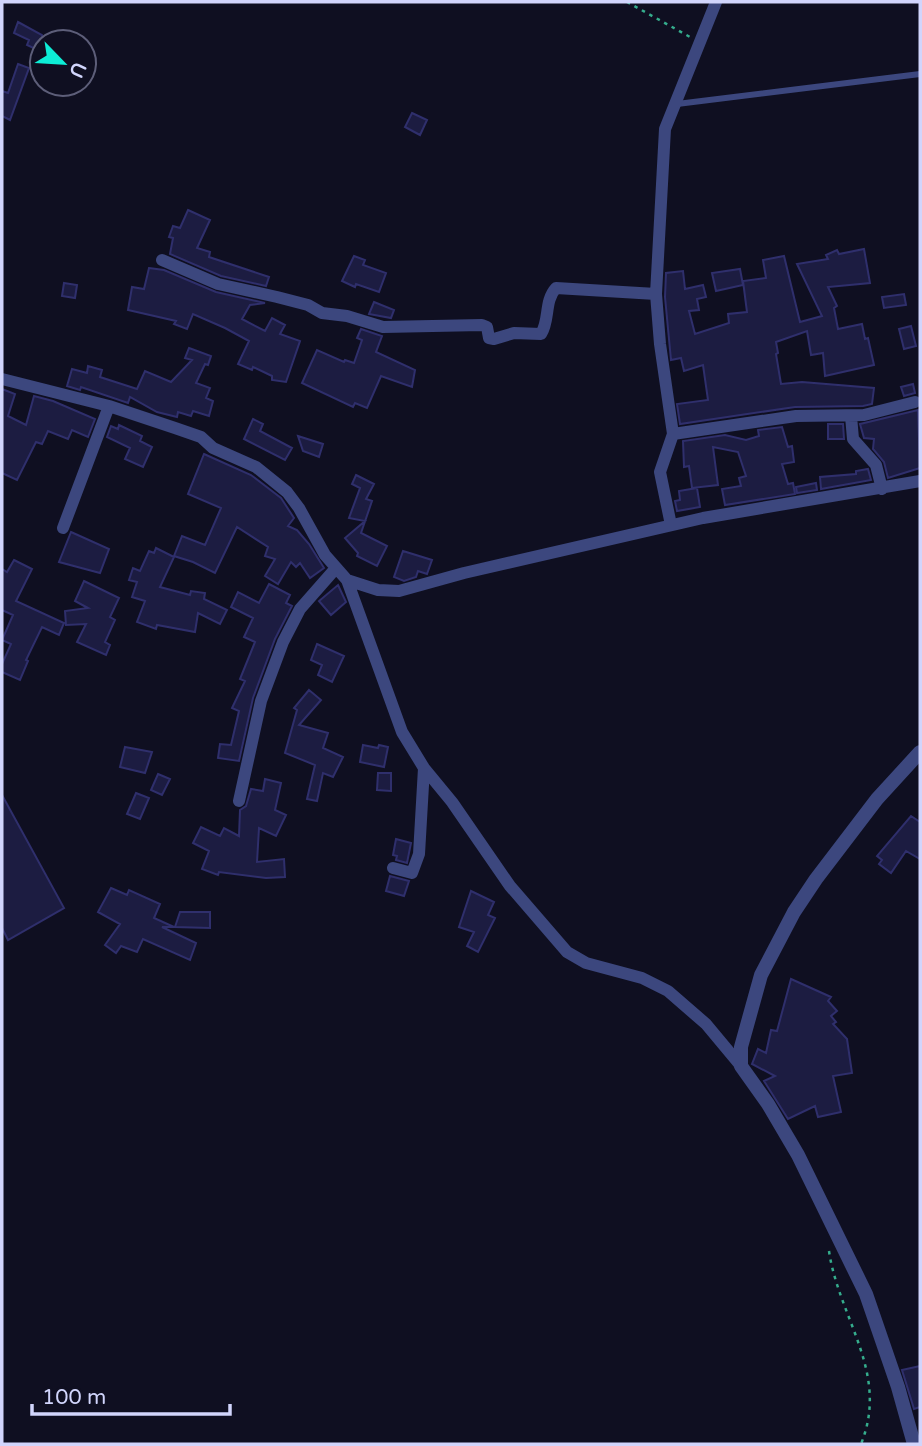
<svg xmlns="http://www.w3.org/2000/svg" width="922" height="1446" font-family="'Varela Round',sans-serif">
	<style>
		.building { fill: #1c1c41; stroke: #2f2f6c; stroke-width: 2 }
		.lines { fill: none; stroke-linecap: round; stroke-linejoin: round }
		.path { stroke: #35ad8d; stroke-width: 2.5; stroke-dasharray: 3.5 5; stroke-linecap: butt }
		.service { stroke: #3c477e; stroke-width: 6 }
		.minor { stroke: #3c477e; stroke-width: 12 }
		.tertiary { stroke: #3c477e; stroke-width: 14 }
	</style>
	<rect width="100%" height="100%" fill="#0f0f21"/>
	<path class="building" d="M 18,22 L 42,35 L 42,52 L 27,45 L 29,40 L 14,33 Z
		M 18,64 L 29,68 L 10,120 L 2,116 L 2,91 L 8,93 Z
		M 412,113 L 427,120 L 420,135 L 405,127 Z
		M 188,210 L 210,220 L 197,248 L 210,252 L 209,257 L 269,277 L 266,286 L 221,276 L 170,254 L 173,238 L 169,237 L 173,226 L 180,228 Z
		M 864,249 L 870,283 L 828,287 L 837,306 L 834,308 L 838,329 L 862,324 L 865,339 L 868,338 L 874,365 L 825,376 L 823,353 L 811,355 L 807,331 L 776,342 L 778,353 L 776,354 L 781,384 L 802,382 L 874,388 L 872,404 L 863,406 L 795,407 L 680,424 L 677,404 L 708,400 L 703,365 L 684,371 L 681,358 L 671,360 L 665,297 L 666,273 L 683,271 L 685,289 L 703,285 L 706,297 L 697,299 L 699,310 L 689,311 L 695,334 L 729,323 L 728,314 L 747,312 L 743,281 L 766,278 L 763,260 L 784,256 L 800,322 L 822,316 L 797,264 L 828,259 L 826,255 L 837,250 L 839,254 Z
		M 354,256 L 365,260 L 363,265 L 386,273 L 379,292 L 356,284 L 355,287 L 342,281 Z
		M 149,268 L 164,270 L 216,292 L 265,303 L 250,305 L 242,319 L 265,331 L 272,318 L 285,325 L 280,334 L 300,341 L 286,382 L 272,380 L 272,376 L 253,367 L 252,370 L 238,364 L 249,341 L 225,328 L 193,314 L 187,329 L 174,324 L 176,321 L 128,310 L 132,287 L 144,289 Z
		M 740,269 L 743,285 L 716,291 L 712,273 Z
		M 64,283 L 77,285 L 75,298 L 62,296 Z
		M 904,294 L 906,305 L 884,308 L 882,297 Z
		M 374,302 L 394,310 L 391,318 L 369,314 Z
		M 911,326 L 916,346 L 904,349 L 899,329 Z
		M 361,329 L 382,336 L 376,352 L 415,370 L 412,387 L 381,376 L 367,408 L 355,403 L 353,407 L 302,383 L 317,350 L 344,362 L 345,360 L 354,363 L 362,340 L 357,338 Z
		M 189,348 L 211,356 L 208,365 L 205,364 L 196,383 L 210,388 L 206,398 L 213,401 L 209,416 L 193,411 L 191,416 L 178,412 L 177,417 L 157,412 L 130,397 L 128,403 L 81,387 L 80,390 L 67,386 L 72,369 L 87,373 L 88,366 L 102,370 L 100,377 L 137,389 L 145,371 L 171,382 L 192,360 L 185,358 Z
		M 913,384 L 915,393 L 904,396 L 901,387 Z
		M 2,389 L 15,394 L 8,416 L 26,425 L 34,396 L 53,401 L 95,419 L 88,437 L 72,430 L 68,439 L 48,431 L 42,444 L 36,442 L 17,480 L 2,473 Z
		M 918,410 L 920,468 L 888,478 L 884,462 L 873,449 L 874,439 L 864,438 L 860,424 Z
		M 253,419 L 263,424 L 260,431 L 292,448 L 285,460 L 244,439 Z
		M 828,424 L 843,424 L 844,439 L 828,439 Z
		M 119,425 L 142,436 L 140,441 L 152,447 L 143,467 L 125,459 L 130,448 L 107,437 L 111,426 L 118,429 Z
		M 782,427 L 788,447 L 792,446 L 794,462 L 782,464 L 788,484 L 793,483 L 795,494 L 725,505 L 722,489 L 741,486 L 739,478 L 746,476 L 738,452 L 713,447 L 718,485 L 692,488 L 689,466 L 684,467 L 683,441 L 725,435 L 746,440 L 759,436 L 758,430 Z
		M 298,436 L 323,444 L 319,457 L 303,451 Z
		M 204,454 L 251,475 L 281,498 L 294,518 L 288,526 L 297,530 L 309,544 L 324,568 L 310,578 L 300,563 L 296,567 L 291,562 L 278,584 L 265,576 L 275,559 L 265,556 L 268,547 L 237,527 L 215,573 L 193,562 L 174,556 L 182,536 L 205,545 L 221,508 L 188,494 Z
		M 868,469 L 871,480 L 821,489 L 820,477 L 856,474 L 856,471 Z
		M 356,475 L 374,484 L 366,499 L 372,501 L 361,533 L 387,546 L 377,566 L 357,556 L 358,553 L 345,538 L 365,521 L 349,518 L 360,488 L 352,484 Z
		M 816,483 L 817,490 L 797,493 L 796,487 Z
		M 697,488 L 700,507 L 677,511 L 675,501 L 680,500 L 679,491 Z
		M 71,532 L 109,549 L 100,573 L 59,562 Z
		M 156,548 L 174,557 L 160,587 L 190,595 L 191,591 L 205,593 L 204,599 L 227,610 L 220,624 L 198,613 L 195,632 L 157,625 L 156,629 L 137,622 L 145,601 L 132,597 L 137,582 L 129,580 L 133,568 L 140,571 L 149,551 L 154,553 Z
		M 403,551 L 432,560 L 427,574 L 418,571 L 416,577 L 404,581 L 394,577 Z
		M 14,560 L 32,569 L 16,601 L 64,623 L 59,635 L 42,627 L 26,660 L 28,661 L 20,680 L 2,672 L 2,664 L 11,644 L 2,640 L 13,615 L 2,610 L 2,569 L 7,572 Z
		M 84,581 L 119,598 L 110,617 L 115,620 L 105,642 L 110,645 L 106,655 L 77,642 L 86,624 L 66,625 L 65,611 L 88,608 L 75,601 Z
		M 269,584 L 290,595 L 286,603 L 292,606 L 275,639 L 253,698 L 239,761 L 218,758 L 220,744 L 231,745 L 239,711 L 232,708 L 245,681 L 240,679 L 255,642 L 244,637 L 253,618 L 231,607 L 238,592 L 259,603 Z
		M 338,585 L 346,602 L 331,615 L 319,601 Z
		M 317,644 L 344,656 L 332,682 L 318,675 L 322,665 L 311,660 Z
		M 309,690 L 321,700 L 299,725 L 328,733 L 323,748 L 343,757 L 333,777 L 323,773 L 317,801 L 307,799 L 315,765 L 285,753 L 297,710 L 294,708 Z
		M 363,745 L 378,748 L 379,745 L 388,747 L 384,767 L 360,762 Z
		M 125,747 L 152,752 L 145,773 L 120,767 Z
		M 378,773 L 391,773 L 391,791 L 377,790 Z
		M 158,774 L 170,779 L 162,795 L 151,790 Z
		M 265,779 L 281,783 L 275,810 L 286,815 L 276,836 L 259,828 L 257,862 L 284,859 L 285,877 L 266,878 L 219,872 L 218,875 L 202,869 L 209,851 L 193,843 L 201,827 L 220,836 L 224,828 L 239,836 L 240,810 L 246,806 L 251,789 L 263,791 Z
		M 136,793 L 149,798 L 140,819 L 127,814 Z
		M 2,795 L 64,908 L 8,940 L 2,928 Z
		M 911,816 L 920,822 L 920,859 L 906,851 L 891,873 L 879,864 L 882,860 L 877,856 Z
		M 396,839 L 411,843 L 407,863 L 396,860 L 397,856 L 393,855 Z
		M 390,876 L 409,881 L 404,896 L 386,891 Z
		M 111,888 L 127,895 L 129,890 L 160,904 L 154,918 L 174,927 L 162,927 L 196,943 L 190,960 L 143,939 L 137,952 L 121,946 L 116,953 L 105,945 L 120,924 L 98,912 Z
		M 471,891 L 494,902 L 488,915 L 495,918 L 478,952 L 467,946 L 474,932 L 459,927 Z
		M 180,912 L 210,912 L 210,928 L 175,927 Z
		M 791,979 L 831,997 L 828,1001 L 837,1011 L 831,1016 L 836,1022 L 833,1024 L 847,1039 L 852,1073 L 833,1076 L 841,1112 L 818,1117 L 815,1106 L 788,1119 L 764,1081 L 775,1076 L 752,1064 L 758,1049 L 766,1053 L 771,1030 L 777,1031 Z
		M 920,1366 L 920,1407 L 914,1409 L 902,1370 Z"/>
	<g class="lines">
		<path class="path" d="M 627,2 L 690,37
			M 829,1251 C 839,1319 890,1373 861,1444"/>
		<path class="service" d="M 677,104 L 920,74"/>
		<path class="minor" d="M 162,260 L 218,284 L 277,297 L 308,305 L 322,313 L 347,316 L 383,327 L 482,325 L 487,327 L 489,338 L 494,339 L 514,333 L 541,334 C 550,320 544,301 556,288 L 656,294
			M 2,379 L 109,406 L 175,428 L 201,437 L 213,448 L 256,467 L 287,492 L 299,508 L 325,555 L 347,580 L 378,590 L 399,591 L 464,573 L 703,518 L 920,481
			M 851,416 L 853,439 L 876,465 L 882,489
			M 673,434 L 796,416 L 864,415 L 915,402
			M 671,525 L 660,472 L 673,434 L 660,344 L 656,294 L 665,129 L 716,2
			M 63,528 L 109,406
			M 347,580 L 402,732 L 424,768 L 452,802 L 510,886 L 567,952 L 586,963 L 642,978 L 668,991 L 706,1024 L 741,1066
			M 239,801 L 261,701 L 283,642 L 300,609 L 336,568
			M 393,868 L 412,873 L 419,854 L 424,768"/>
		<path class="tertiary" d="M 914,1444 L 898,1387 L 866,1294 L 798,1155 L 768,1104 L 741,1066 L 741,1047 L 761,975 L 794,912 L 816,879 L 877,799 L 920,752"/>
	</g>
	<rect width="922" height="1446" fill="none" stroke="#d1d5fc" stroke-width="7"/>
	<g transform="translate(63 63) rotate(115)"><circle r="33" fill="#0f0f21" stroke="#5d5e79" stroke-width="2"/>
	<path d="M0-5L12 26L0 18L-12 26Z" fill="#0dedd6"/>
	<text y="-10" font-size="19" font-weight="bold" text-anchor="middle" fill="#d1d5fc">U</text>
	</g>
	<path d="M32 1404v10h198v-10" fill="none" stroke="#d1d5fc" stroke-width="3.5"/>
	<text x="42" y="1404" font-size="21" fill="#d1d5fc" stroke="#0f0f21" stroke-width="5" paint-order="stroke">100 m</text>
</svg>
